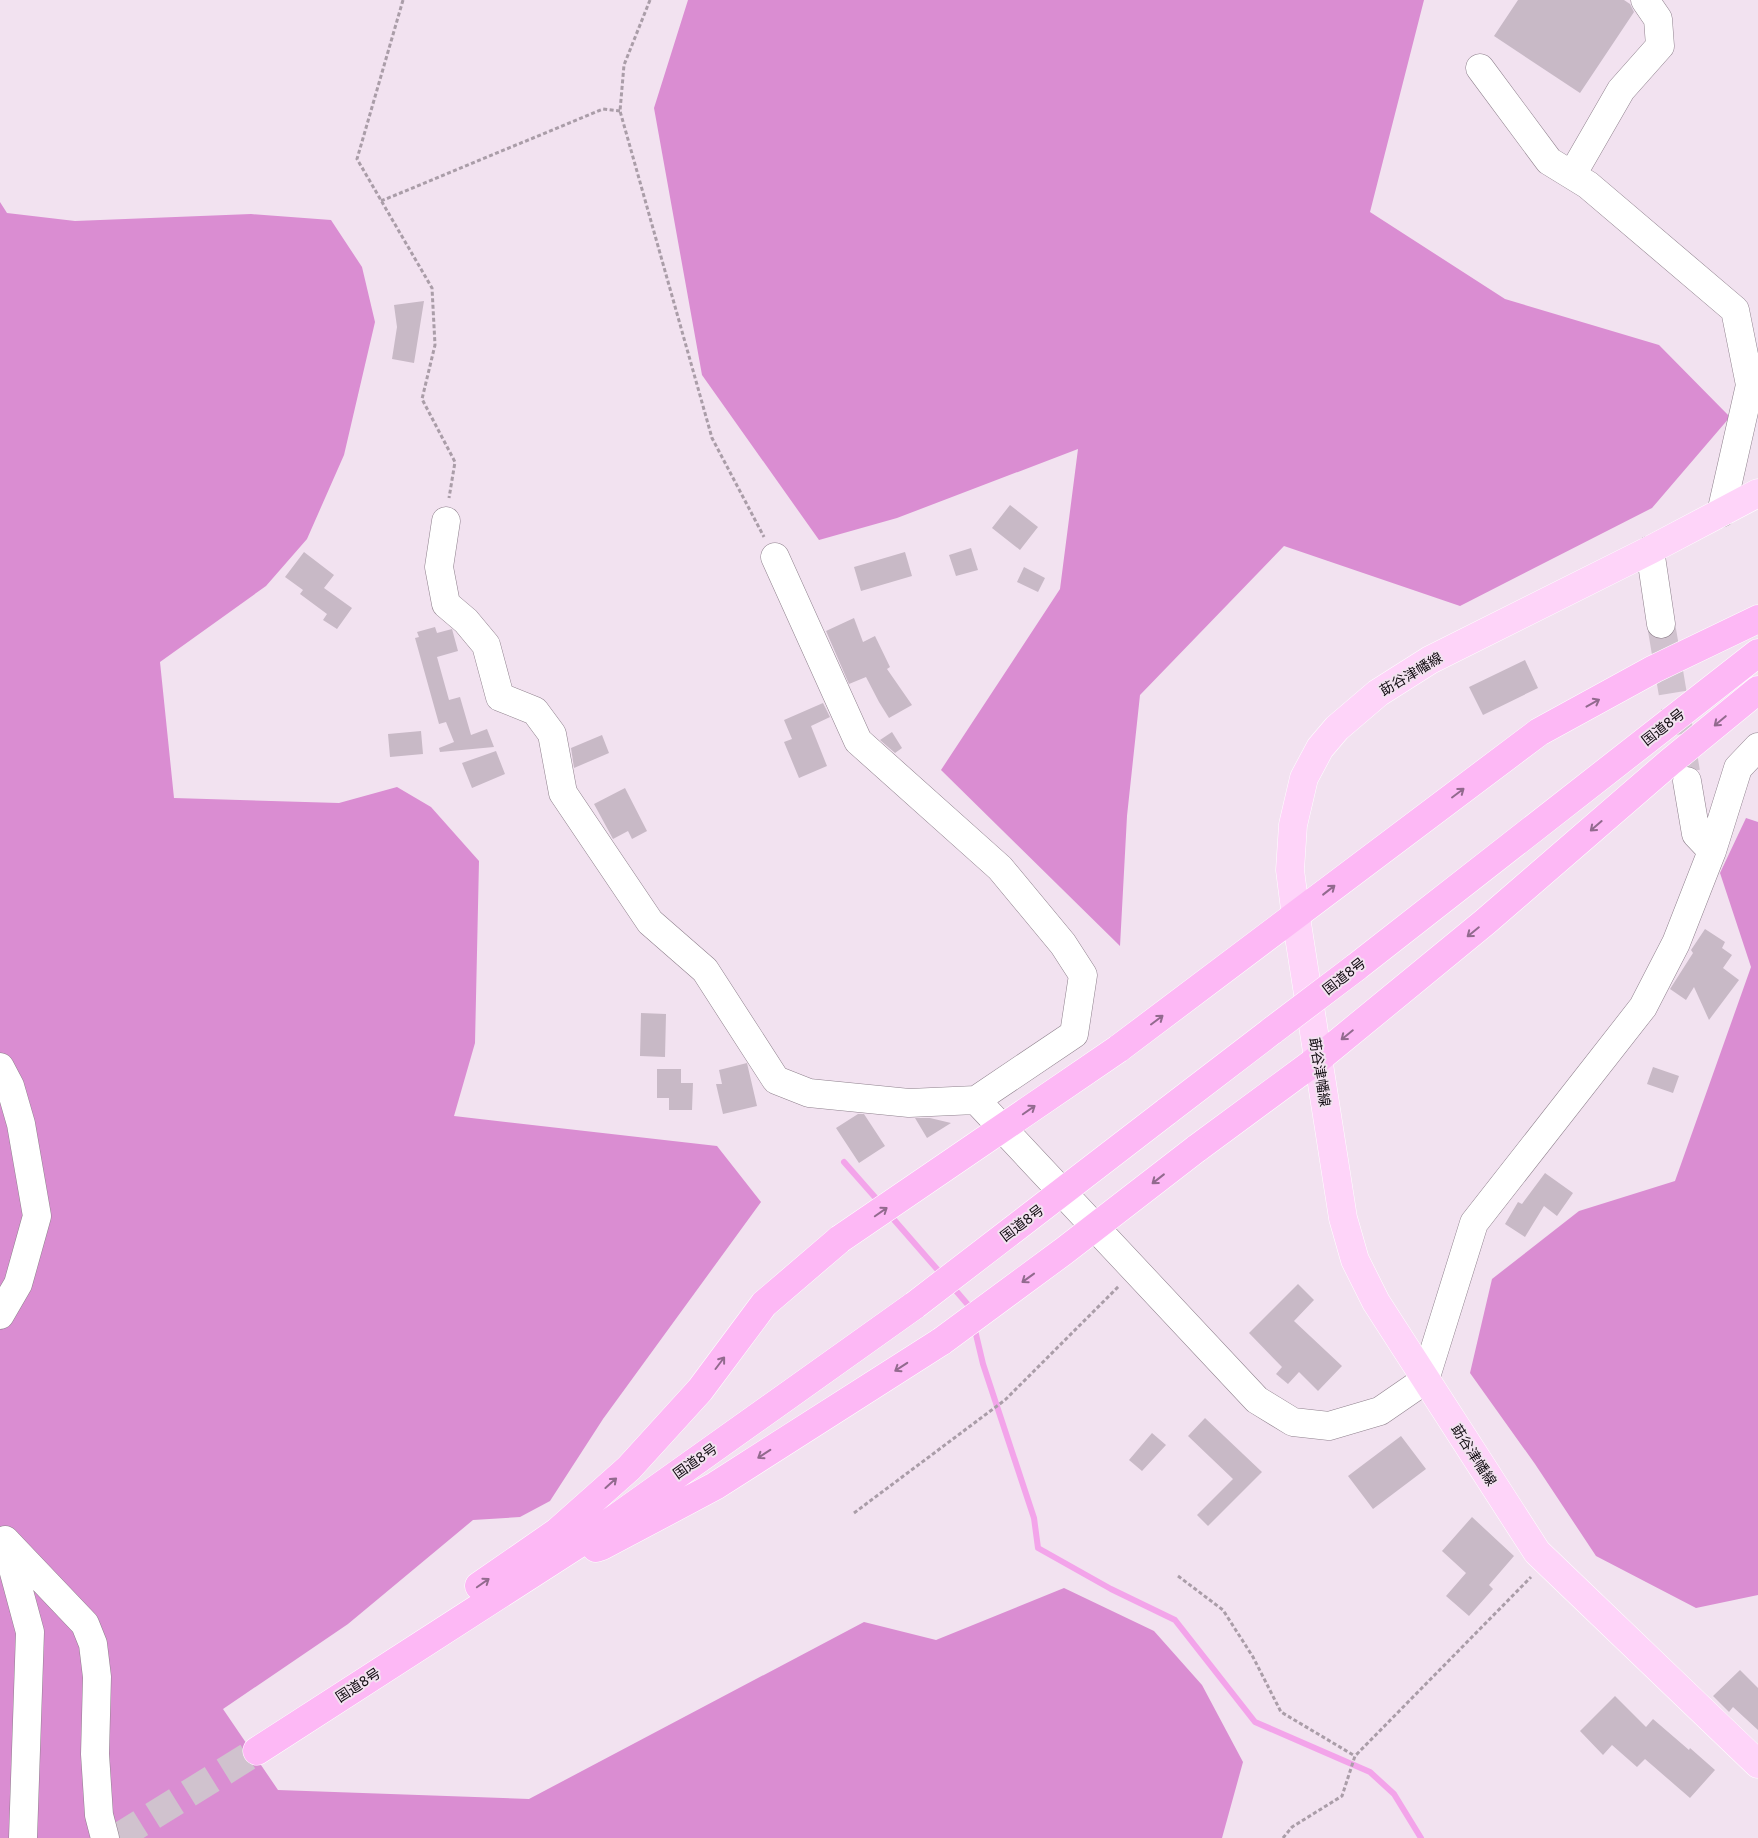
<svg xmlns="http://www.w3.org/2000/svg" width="1758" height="1838" font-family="'Noto Sans','Noto Sans JP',sans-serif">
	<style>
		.forest { fill: #da8dd2 }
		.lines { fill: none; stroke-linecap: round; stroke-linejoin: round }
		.stream { stroke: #f3a4ea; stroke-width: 6 }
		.building { fill: #c8b9c6 }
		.minor-tunnel { stroke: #d0c2ce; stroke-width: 28; stroke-dasharray: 28 14; stroke-linecap: butt }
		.highway-tunnel { stroke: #d0c2ce; stroke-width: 28; stroke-dasharray: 28 14; stroke-linecap: butt }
		.minor-casing { stroke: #8f818d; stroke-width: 29 }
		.major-casing { stroke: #fff; stroke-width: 29 }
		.highway-casing { stroke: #fff; stroke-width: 29 }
		.path { stroke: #aa9da8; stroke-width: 3; stroke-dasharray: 4 2.5; stroke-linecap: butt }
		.minor { stroke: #fff; stroke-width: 28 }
		.major { stroke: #fed4f9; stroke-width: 28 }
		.highway { stroke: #fdb8f5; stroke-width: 28 }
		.highway-bridge-casing { stroke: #fff; stroke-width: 29; stroke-linecap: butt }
		.highway-bridge { stroke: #fdb8f5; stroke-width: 28 }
		.oneway { stroke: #926a8e }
		.labels { text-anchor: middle; stroke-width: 4; stroke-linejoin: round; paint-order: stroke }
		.street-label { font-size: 14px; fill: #0f0a0f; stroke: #f2e2f0 }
	</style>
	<rect width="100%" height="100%" fill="#f2e2f0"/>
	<path class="forest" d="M 688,0 L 1424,0 L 1370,212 L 1505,299 L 1659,345 L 1730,417 L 1652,508 L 1460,606 L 1284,546 L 1140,695 L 1127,816 L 1120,946 L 941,770 L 1060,589 L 1078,449 L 897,518 L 819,540 L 702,375 L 654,108 Z
		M 0,202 L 7,213 L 75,221 L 251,214 L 331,220 L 362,267 L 375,322 L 344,455 L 307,539 L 266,586 L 160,662 L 174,798 L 339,803 L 397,787 L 431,807 L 479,861 L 475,1043 L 454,1116 L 717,1146 L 761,1202 L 603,1419 L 550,1501 L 520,1517 L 473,1520 L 348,1624 L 223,1709 L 278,1790 L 529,1799 L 864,1622 L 936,1640 L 1064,1588 L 1154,1631 L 1202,1685 L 1243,1762 L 1222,1838 L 0,1838 Z
		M 1746,818 L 1758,822 L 1758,1595 L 1696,1608 L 1596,1556 L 1535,1464 L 1470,1373 L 1492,1279 L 1579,1211 L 1675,1181 L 1751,967 L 1720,873 Z"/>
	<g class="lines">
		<path class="stream" d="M 844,1162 L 881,1204
			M 889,1214 L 943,1276
			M 951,1285 L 969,1306 L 970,1311
			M 974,1326 L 983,1364 L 1034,1518 L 1038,1548 L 1111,1589 L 1175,1620 L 1255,1722 L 1370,1772 L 1394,1794 L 1421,1838"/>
	</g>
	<path class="building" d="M 1518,0 L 1624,0 L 1630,4 L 1634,12 L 1580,93 L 1494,36 Z
		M 424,301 L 414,363 L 392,359 L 397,327 L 394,305 Z
		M 1010,505 L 1038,527 L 1020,550 L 992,528 Z
		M 971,548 L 978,570 L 956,576 L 949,555 Z
		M 304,552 L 334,575 L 324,588 L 352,608 L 337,629 L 323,620 L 327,614 L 300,594 L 303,590 L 285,577 Z
		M 905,552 L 912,576 L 861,591 L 854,567 Z
		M 1024,567 L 1045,578 L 1038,592 L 1017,582 Z
		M 854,618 L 863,642 L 875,636 L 890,667 L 887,669 L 912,705 L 889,718 L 879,702 L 866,677 L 849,684 L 826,631 Z
		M 435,627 L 437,633 L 452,629 L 458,651 L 437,657 L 449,700 L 460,697 L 471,735 L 487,729 L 494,747 L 440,752 L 439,748 L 454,742 L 446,722 L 439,724 L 415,638 L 419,637 L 417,632 Z
		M 1525,660 L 1538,688 L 1483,715 L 1469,687 Z
		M 823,703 L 830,717 L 811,726 L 827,766 L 799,778 L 784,742 L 792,739 L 784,720 Z
		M 421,731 L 423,754 L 390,757 L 388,734 Z
		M 892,732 L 902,748 L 895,753 L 880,740 Z
		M 602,735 L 609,753 L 574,768 L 571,748 Z
		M 496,751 L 505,774 L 472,788 L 462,763 Z
		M 625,788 L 647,831 L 632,839 L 628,831 L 613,839 L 594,804 Z
		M 1705,929 L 1725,942 L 1722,948 L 1732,955 L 1723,968 L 1739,980 L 1709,1020 L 1694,987 L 1686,1000 L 1670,989 L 1693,953 L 1691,950 Z
		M 641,1013 L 666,1014 L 665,1057 L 640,1056 Z
		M 747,1063 L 757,1106 L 723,1114 L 716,1084 L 722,1084 L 719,1070 Z
		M 1653,1067 L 1679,1076 L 1673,1093 L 1647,1084 Z
		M 657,1069 L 681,1069 L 681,1083 L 693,1083 L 692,1110 L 669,1110 L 669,1098 L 657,1098 Z
		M 858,1114 L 864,1114 L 885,1146 L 859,1163 L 836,1128 Z
		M 915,1118 L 930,1118 L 951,1123 L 927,1138 Z
		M 1545,1173 L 1573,1193 L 1557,1216 L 1544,1206 L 1525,1237 L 1505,1224 L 1518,1202 L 1522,1204 Z
		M 1298,1284 L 1314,1300 L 1294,1321 L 1342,1366 L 1318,1391 L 1299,1372 L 1288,1384 L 1276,1374 L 1282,1367 L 1249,1333 Z
		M 1205,1418 L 1262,1472 L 1208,1526 L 1197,1515 L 1233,1479 L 1188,1436 Z
		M 1152,1433 L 1166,1445 L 1142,1471 L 1129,1460 Z
		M 1401,1436 L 1426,1469 L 1373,1509 L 1348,1476 Z
		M 1472,1517 L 1514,1556 L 1489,1585 L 1493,1589 L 1469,1616 L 1446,1596 L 1466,1573 L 1442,1551 Z
		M 1740,1670 L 1758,1688 L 1758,1730 L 1733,1707 L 1729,1712 L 1713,1696 Z
		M 1615,1696 L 1646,1727 L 1653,1719 L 1689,1750 L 1690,1748 L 1715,1770 L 1690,1798 L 1645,1759 L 1637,1767 L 1612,1745 L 1603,1755 L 1580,1731 Z"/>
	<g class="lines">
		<path class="minor-tunnel" d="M 1661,624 L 1686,772"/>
		<path class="highway-tunnel" d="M 117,1838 L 257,1751"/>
		<defs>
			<path id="minor" d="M 1480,68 L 1549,161 L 1588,185 L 1735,310 L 1750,385 L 1721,513
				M 1572,175 L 1621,90 L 1660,46 L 1658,19 L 1645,0
				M 446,521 L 439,567 L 446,604 L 466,621 L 486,645 L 500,697 L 535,711 L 552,734 L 563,793 L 650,922 L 705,970 L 776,1080 L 809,1093 L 909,1103 L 976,1100 L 1257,1400 L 1293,1422 L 1329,1426 L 1380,1411 L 1425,1380 L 1474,1223 L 1643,1007 L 1676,943 L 1712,851 L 1738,768 L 1758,747
				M 1650,550 L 1661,624
				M 775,557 L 858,741 L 1000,868 L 1063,944 L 1083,975 L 1074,1034 L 976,1100
				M 1687,781 L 1696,834 L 1712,851
				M 0,1067 L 10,1086 L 21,1124 L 37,1216 L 18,1284 L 0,1315
				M 5,1540 L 85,1624 L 93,1644 L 97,1677 L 95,1754 L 99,1815 L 105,1838
				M 6,1543 L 30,1632 L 23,1838"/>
			<path id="major" d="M 1758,493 L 1650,550 L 1430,660 L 1378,693 L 1337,728 L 1320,748 L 1304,778 L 1293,825 L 1290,870 L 1296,917 L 1343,1218 L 1355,1260 L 1376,1302 L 1537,1552 L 1758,1764"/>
			<path id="highway" d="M 1355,968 L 1758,653
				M 1118,1049 L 1539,732 L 1654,669 L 1758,619
				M 1166,1112 L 1273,1030
				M 1196,1149 L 1318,1059 L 1485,922 L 1670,762 L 1758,690
				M 596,1548 L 602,1546 L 715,1486 L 942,1341
				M 479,1586 L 557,1532 L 629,1468 L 700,1390 L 764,1304 L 840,1239
				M 257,1751 L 592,1535 L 915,1305"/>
		</defs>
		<use href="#minor" class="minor-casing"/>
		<use href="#major" class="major-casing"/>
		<use href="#highway" class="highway-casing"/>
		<path class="path" d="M 403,0 L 357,159 L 432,288 L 435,345 L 422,399 L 455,462 L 449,498
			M 650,0 L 624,65 L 620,111 L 712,438 L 764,537
			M 381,201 L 603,109 L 620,111
			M 854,1513 L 1005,1400 L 1119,1286
			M 1178,1576 L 1223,1610 L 1253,1657 L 1281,1712 L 1355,1756
			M 1283,1838 L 1292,1827 L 1342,1796 L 1355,1756 L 1531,1577"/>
		<use href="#minor" class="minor"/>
		<use href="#major" class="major"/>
		<use href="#highway" class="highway"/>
		<defs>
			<path id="highway-bridge" d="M 1273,1030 L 1355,968
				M 840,1239 L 1118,1049
				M 915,1305 L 1166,1112
				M 942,1341 L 1064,1251 L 1196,1149"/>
		</defs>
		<use href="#highway-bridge" class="highway-bridge-casing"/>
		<use href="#highway-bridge" class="highway-bridge"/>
	</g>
	<defs><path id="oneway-shaft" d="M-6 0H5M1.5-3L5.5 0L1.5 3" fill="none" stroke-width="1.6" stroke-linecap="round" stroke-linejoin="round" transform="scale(1.25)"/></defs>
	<g class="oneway">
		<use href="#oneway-shaft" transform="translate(1593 703) rotate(-29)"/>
		<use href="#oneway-shaft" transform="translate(1720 721) rotate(140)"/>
		<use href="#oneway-shaft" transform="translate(1458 793) rotate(-37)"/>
		<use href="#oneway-shaft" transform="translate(1596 826) rotate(139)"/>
		<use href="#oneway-shaft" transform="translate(1329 890) rotate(-38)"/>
		<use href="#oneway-shaft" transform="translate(1473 932) rotate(141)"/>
		<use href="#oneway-shaft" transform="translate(1157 1020) rotate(-37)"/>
		<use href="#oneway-shaft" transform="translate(1347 1035) rotate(141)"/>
		<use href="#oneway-shaft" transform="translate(1029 1110) rotate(-35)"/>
		<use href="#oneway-shaft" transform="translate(1158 1179) rotate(142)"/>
		<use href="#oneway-shaft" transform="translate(881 1212) rotate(-35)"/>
		<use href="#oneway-shaft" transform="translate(1028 1278) rotate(144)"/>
		<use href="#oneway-shaft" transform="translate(720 1363) rotate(-53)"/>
		<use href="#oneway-shaft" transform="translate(901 1367) rotate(147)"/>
		<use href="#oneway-shaft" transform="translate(764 1454) rotate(147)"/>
		<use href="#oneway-shaft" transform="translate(611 1483) rotate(-42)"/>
		<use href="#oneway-shaft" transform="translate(483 1583) rotate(-35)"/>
	</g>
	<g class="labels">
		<g class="street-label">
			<text transform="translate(1411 674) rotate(-31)" y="5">莇谷津幡線</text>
			<text transform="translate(1663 727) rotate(-38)" y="5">国道8号</text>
			<text transform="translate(1344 976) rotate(-38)" y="5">国道8号</text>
			<text transform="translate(1320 1072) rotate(81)" y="5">莇谷津幡線</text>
			<text transform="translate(1022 1223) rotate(-37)" y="5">国道8号</text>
			<text transform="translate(1474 1455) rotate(57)" y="5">莇谷津幡線</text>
			<text transform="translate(695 1461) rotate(-35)" y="5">国道8号</text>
			<text transform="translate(358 1685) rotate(-33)" y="5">国道8号</text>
		</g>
	</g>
</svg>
